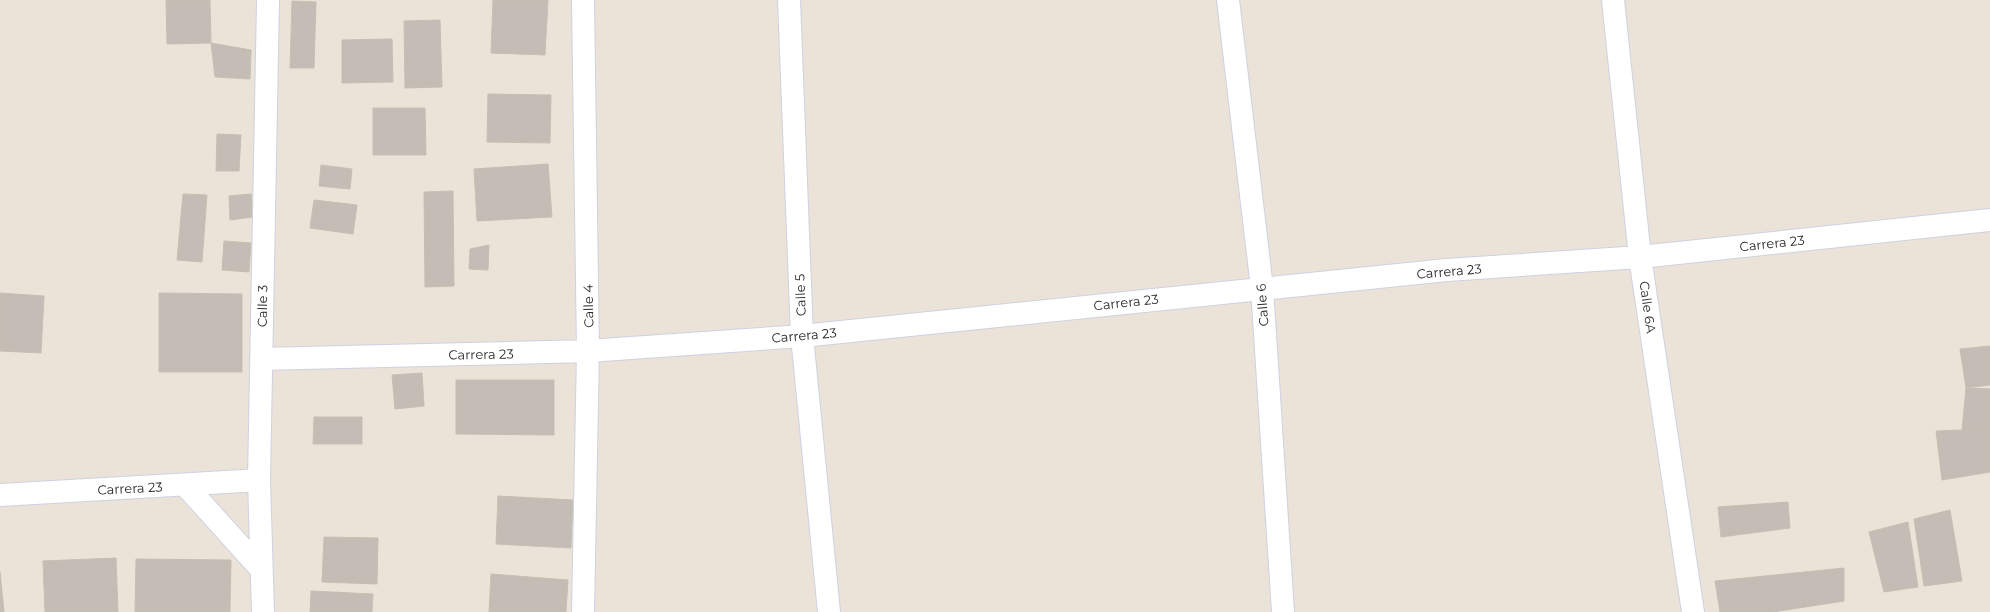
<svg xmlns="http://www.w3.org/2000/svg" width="1990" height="612" font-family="Montserrat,sans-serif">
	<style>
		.building { fill: #c3bdb5; stroke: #c6bfb2 }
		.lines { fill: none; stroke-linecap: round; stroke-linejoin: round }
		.minor-casing { stroke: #ced1e2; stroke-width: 24 }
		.minor { stroke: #fff; stroke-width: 22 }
		.labels { text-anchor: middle; stroke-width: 3; stroke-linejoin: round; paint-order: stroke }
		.street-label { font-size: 13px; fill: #282828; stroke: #fff }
	</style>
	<rect width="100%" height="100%" fill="#ebe3d8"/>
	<path class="building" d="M 166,0 L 210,0 L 211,43 L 167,44 Z
		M 493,0 L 548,0 L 545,55 L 491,53 Z
		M 292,1 L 316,2 L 314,68 L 290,68 Z
		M 440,20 L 442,87 L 405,88 L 404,21 Z
		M 392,39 L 393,82 L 342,83 L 342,40 Z
		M 211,43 L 251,50 L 250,79 L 215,77 Z
		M 488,94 L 551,95 L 550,143 L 487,142 Z
		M 373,108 L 425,108 L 426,155 L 373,155 Z
		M 217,134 L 241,135 L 239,171 L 216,171 Z
		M 548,164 L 552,217 L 477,221 L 474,169 Z
		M 321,165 L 352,169 L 350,189 L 319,186 Z
		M 453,191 L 454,286 L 425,287 L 424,192 Z
		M 183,194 L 207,195 L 202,262 L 177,260 Z
		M 251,194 L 253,217 L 230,220 L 229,196 Z
		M 314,200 L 357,205 L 353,234 L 310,228 Z
		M 224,241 L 251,243 L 249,272 L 222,270 Z
		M 489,245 L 488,270 L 469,269 L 470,249 Z
		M 0,293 L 44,296 L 41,353 L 0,351 Z
		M 159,293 L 242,294 L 242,372 L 159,372 Z
		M 1990,346 L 1990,385 L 1966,388 L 1960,349 Z
		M 422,373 L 424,406 L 395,409 L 392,375 Z
		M 456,380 L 554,380 L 554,435 L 456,434 Z
		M 1966,388 L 1990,389 L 1990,429 L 1962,430 Z
		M 314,417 L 362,417 L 362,444 L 313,444 Z
		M 1990,429 L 1990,472 L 1942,480 L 1936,431 Z
		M 498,496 L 573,500 L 571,548 L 496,544 Z
		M 1788,502 L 1790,528 L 1721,537 L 1718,507 Z
		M 1950,510 L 1962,581 L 1924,586 L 1914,519 Z
		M 1908,522 L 1918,587 L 1884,592 L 1869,532 Z
		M 324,537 L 378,538 L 377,584 L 322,582 Z
		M 116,558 L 118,612 L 45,612 L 43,561 Z
		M 136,559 L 231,560 L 230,612 L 135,612 Z
		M 1844,568 L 1844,601 L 1773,612 L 1720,612 L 1715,581 Z
		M 0,572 L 4,612 L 0,612 Z
		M 491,574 L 568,580 L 566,612 L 489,612 Z
		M 311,591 L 373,594 L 372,612 L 310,612 Z"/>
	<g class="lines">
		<defs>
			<path id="minor" d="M 789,0 L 802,336 L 829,612
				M 1228,0 L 1262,288 L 1283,612
				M 1613,0 L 1640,257 L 1693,612
				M 261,359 L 588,351 L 802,336 L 1447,270 L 1640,257 L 1990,220
				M 185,485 L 261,569
				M 0,495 L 259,480
				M 263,612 L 259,480 L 268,0
				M 583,612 L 588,351 L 583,0"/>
		</defs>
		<use href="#minor" class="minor-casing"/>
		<use href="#minor" class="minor"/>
	</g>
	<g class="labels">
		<g class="street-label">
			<text transform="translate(1772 243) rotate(-6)" y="5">Carrera 23</text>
			<text transform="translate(1449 271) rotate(-5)" y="5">Carrera 23</text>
			<text transform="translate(800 295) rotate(-92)" y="5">Calle 5</text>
			<text transform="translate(1126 302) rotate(-6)" y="5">Carrera 23</text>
			<text transform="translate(1262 305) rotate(-94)" y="5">Calle 6</text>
			<text transform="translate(262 306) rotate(-89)" y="5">Calle 3</text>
			<text transform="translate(588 306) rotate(-91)" y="5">Calle 4</text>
			<text transform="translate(1648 307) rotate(82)" y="5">Calle 6A</text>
			<text transform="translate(804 335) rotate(-5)" y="5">Carrera 23</text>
			<text transform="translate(481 354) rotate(-1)" y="5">Carrera 23</text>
			<text transform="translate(130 488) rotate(-3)" y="5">Carrera 23</text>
		</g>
	</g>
</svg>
